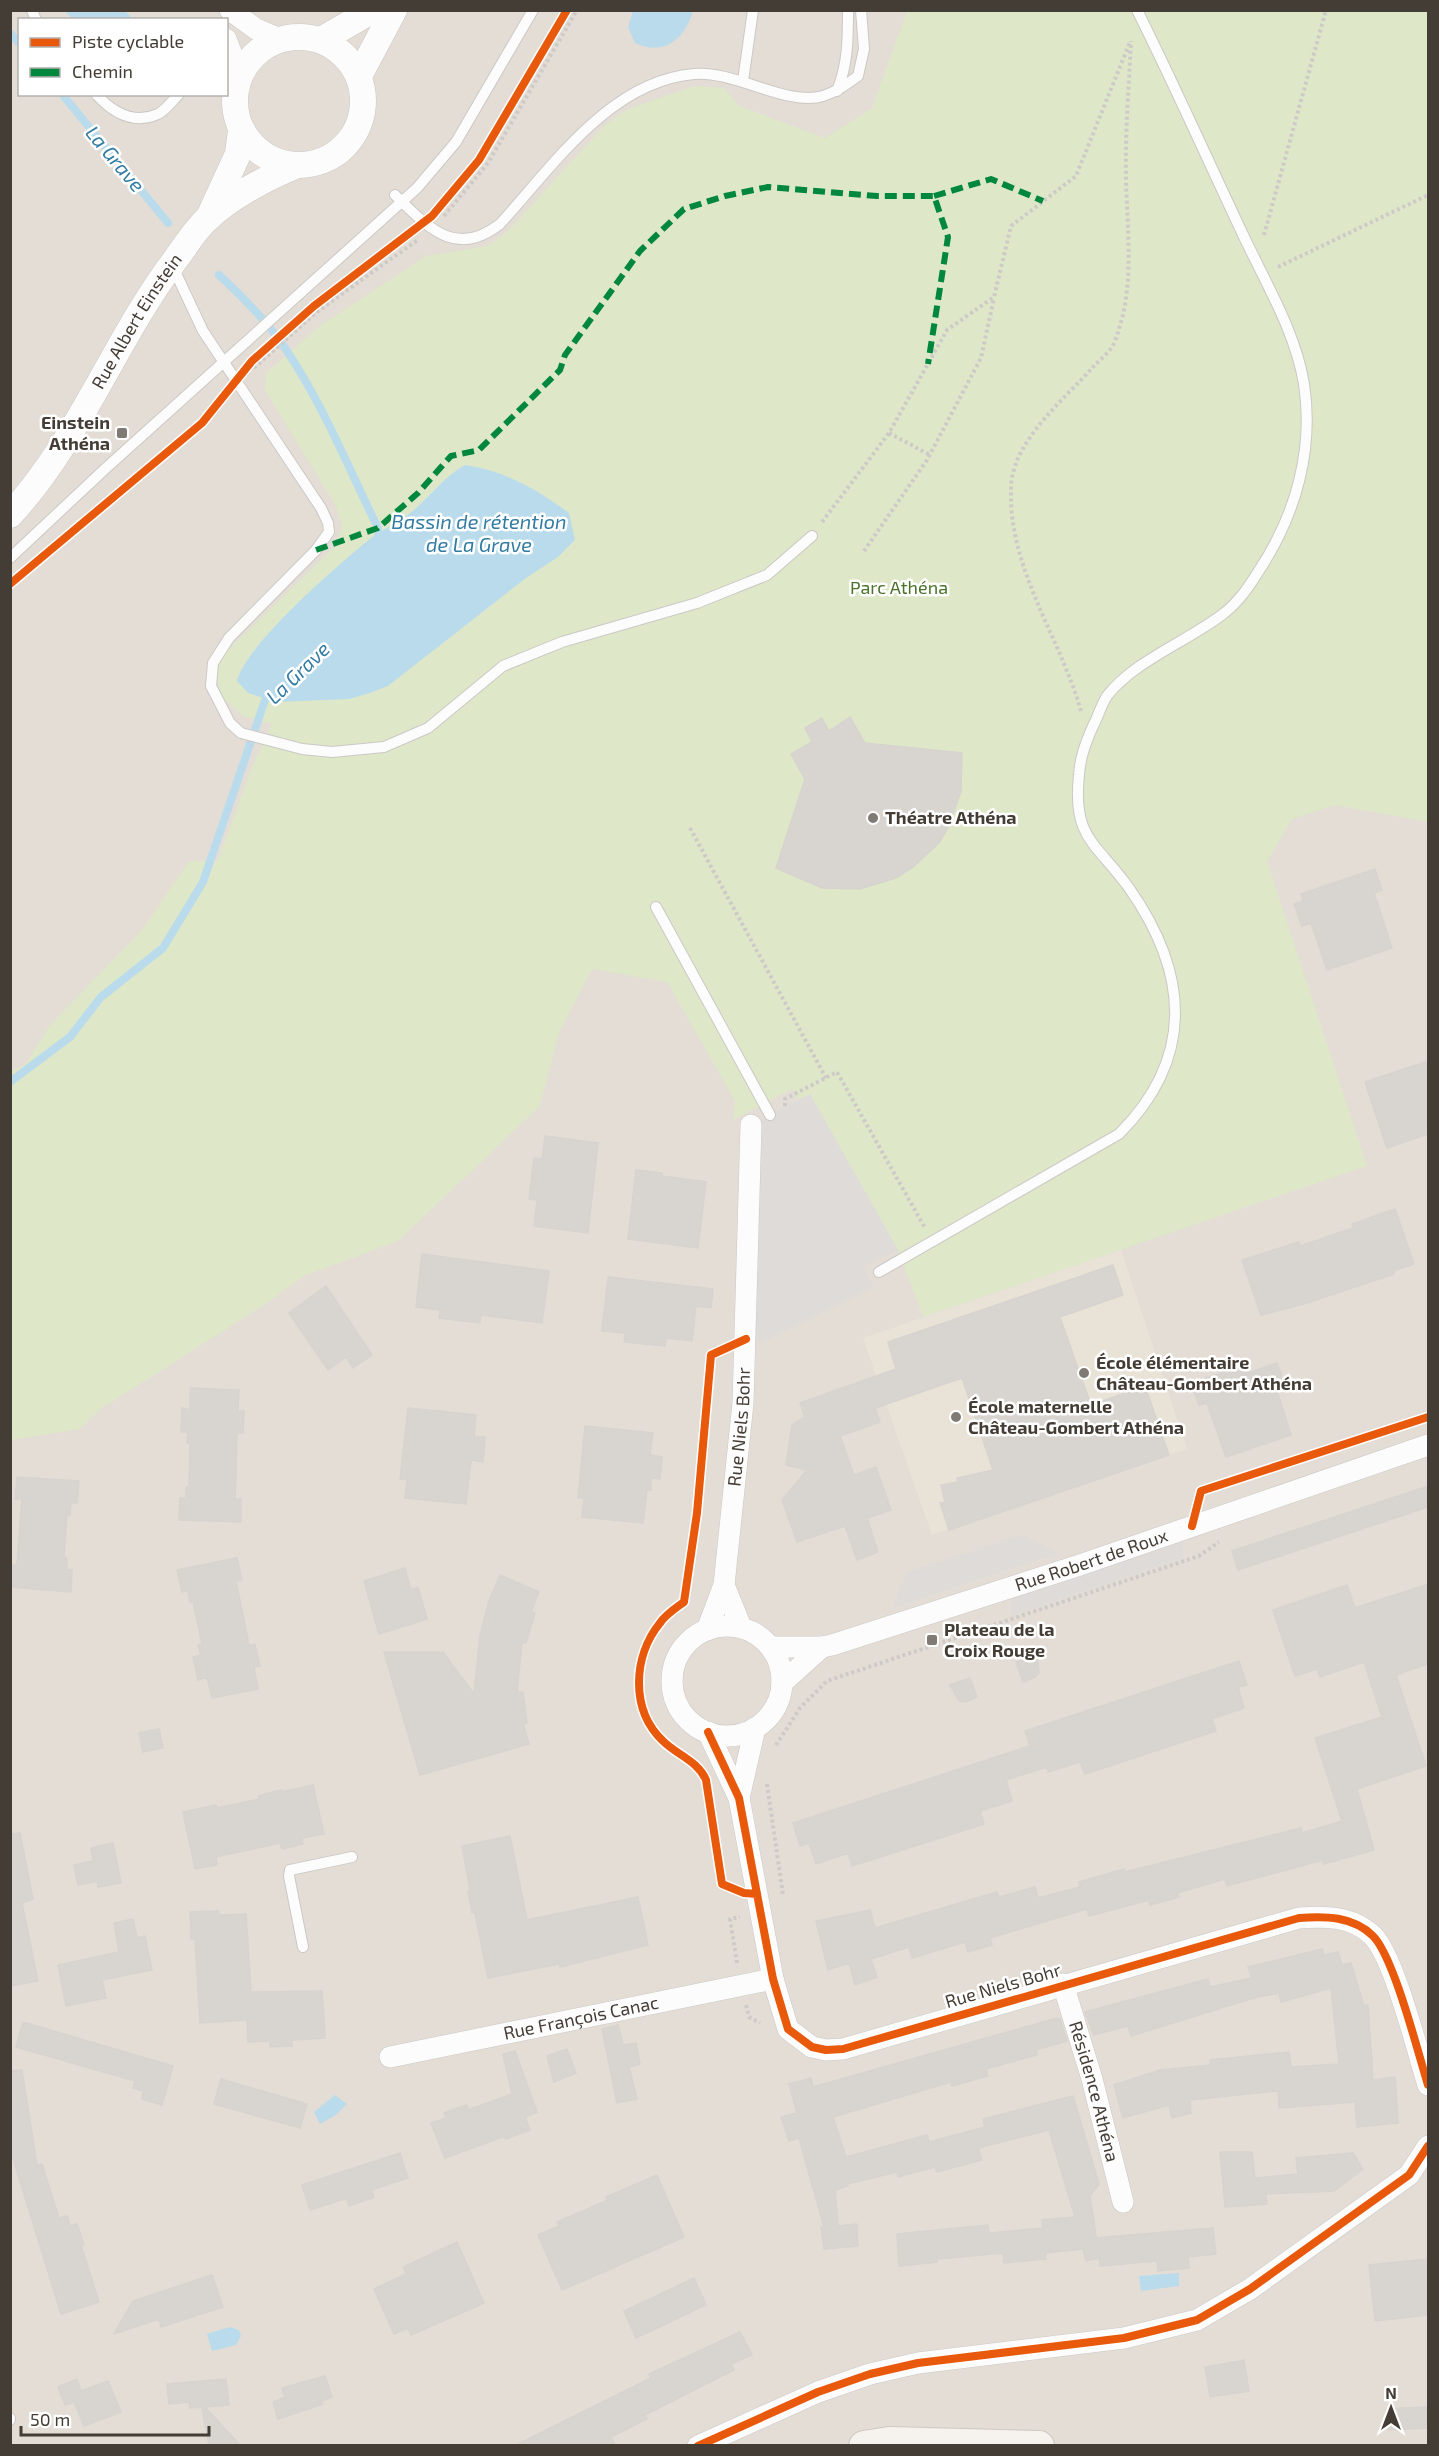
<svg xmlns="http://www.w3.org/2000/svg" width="1439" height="2456" font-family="'Exo 2',sans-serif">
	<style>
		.residential { fill: #e3ddd5; fill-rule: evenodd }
		.education { fill: #e9e3d7 }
		.green { fill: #dee8c9 }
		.parking { fill: #dedbd8 }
		.water { fill: #badbeb }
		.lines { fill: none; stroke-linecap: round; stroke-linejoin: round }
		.stream { stroke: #badbeb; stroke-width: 8 }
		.building { fill: #d8d5d1; stroke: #d7d3ce; stroke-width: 1.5 }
		.service-casing { stroke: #cbc8c4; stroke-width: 12 }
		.minor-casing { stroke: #cbc8c4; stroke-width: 22 }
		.tertiary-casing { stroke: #cbc8c4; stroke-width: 27 }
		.secondary-casing { stroke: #cec8c0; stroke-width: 32 }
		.path { stroke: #cdcac7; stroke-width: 4; stroke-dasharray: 3 3; stroke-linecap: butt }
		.service { stroke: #fdfcfc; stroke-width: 10 }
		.minor { stroke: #fdfcfc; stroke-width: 21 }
		.tertiary { stroke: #fdfcfc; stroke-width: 26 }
		.secondary { stroke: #f6f3ee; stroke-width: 30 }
		.quiet { stroke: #00873e; stroke-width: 6; stroke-dasharray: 12 6; stroke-linecap: butt }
		.cycleway-casing { stroke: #fff; stroke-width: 11 }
		.cycleway { stroke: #e8590c; stroke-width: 8 }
		.poi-dot { fill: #807a74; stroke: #fff; stroke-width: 2 }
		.labels { text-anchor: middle; stroke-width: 5; stroke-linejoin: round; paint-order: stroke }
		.street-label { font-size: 18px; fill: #443d35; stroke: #fff }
		.poi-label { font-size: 18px; font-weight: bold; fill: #443d35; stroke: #fff; text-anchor: start }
		.park-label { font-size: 18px; fill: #4b722b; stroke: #fff }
		.water-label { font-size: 20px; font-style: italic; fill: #327ba2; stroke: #fff }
	</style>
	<rect width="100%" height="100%" fill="#efece8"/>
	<path class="residential" d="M 11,11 L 1428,11 L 1428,2445 L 11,2445 ZM 20,20 L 226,20 L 226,94 L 20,94 Z"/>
	<path class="education" d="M 1121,1250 L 1187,1449 L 932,1535 L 863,1338 Z"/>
	<path class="green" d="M 907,11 L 1428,11 L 1428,822 L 1335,805 L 1292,819 L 1267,861 L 1367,1166 L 923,1317 L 898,1250 L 810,1095 L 798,1099 L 792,1089 L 733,1120 L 735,1101 L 667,982 L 592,969 L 559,1032 L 540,1106 L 398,1241 L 304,1276 L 264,1305 L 107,1405 L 106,1404 L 80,1429 L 11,1440 L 11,1071 L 25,1065 L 50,1025 L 143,929 L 189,861 L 218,861 L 251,770 L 272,724 L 243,716 L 220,696 L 217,673 L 222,656 L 336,545 L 342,525 L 336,506 L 265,390 L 266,373 L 321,325 L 426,256 L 487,246 L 508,231 L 605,125 L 628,109 L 695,86 L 724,88 L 739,106 L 825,138 L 872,108 Z"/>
	<path class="parking" d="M 810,1094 L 898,1250 L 863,1266 L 874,1287 L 746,1350 L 751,1125 Z
		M 1183,1530 L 1183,1558 L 1011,1616 L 1011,1587 Z
		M 1023,1535 L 1057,1553 L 892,1608 L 908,1572 Z"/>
	<path class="water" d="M 65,11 L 125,11 L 133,19 L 72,19 Z
		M 633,11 L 633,10 L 693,11 C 685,38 665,57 635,43 L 628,27 Z
		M 465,465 C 505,471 537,489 569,513 L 575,540 L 558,557 L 526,578 L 388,686 L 370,693 L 349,699 L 276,702 L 248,693 L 237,681 C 245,645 340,563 371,538 C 385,528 401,521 414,510 C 432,494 444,477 465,465 Z
		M 335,2095 L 347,2104 L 336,2115 L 320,2124 L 314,2112 Z
		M 1179,2273 L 1179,2286 L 1141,2291 L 1139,2276 Z
		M 230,2327 L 239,2330 L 241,2336 L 236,2345 L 212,2351 L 207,2334 Z"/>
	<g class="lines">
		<path class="stream" d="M 10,33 L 20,44
			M 62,94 L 168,223
			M 219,275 C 244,298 268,322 287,351 C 323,405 349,469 378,528 L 379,543
			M 10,1082 L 70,1037 L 101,997 L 163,948 L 203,882 L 265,700 L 271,695"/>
	</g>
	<path class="building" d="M 850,717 L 865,743 L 962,753 L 961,791 L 949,826 L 939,843 L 912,868 L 896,878 L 860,889 L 822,888 L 776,868 L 805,779 L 791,754 L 812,742 L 805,728 L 822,718 L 829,731 Z
		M 1375,869 L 1382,890 L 1374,893 L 1392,948 L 1327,970 L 1311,923 L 1302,926 L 1294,904 L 1303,901 L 1301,894 Z
		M 1428,1061 L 1428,1134 L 1387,1148 L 1365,1082 Z
		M 545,1136 L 598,1143 L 588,1233 L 534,1226 L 537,1200 L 529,1199 L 534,1158 L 542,1159 Z
		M 636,1170 L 662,1173 L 662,1176 L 706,1182 L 698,1248 L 628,1239 Z
		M 1395,1209 L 1414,1264 L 1393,1271 L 1394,1274 L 1307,1303 L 1261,1315 L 1242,1260 L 1299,1242 L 1300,1246 L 1353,1228 L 1352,1224 Z
		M 422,1254 L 549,1271 L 542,1323 L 481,1315 L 480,1323 L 439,1318 L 440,1310 L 416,1307 Z
		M 1113,1265 L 1123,1295 L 1060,1317 L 1091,1405 L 1145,1386 L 1169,1455 L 949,1530 L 940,1503 L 945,1502 L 941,1485 L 958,1482 L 957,1478 L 993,1470 L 962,1378 L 875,1408 L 880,1422 L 840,1436 L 854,1475 L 876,1467 L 891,1510 L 867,1518 L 878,1552 L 857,1560 L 845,1526 L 797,1542 L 782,1500 L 807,1470 L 786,1465 L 792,1425 L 805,1417 L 800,1403 L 896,1369 L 888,1342 Z
		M 608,1277 L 713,1289 L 711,1308 L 696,1306 L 692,1341 L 666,1338 L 665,1346 L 624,1342 L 625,1333 L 602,1331 Z
		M 326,1286 L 372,1355 L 353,1368 L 346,1357 L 328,1370 L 289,1313 Z
		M 1277,1363 L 1285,1385 L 1276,1388 L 1291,1435 L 1226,1457 L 1207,1403 L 1199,1405 L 1191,1383 L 1245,1365 L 1248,1373 Z
		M 190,1388 L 239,1390 L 238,1411 L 244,1411 L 243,1433 L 237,1433 L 235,1499 L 241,1499 L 241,1522 L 179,1520 L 180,1498 L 186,1498 L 186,1487 L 189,1487 L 190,1443 L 187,1443 L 188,1432 L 181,1432 L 182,1408 L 190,1410 Z
		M 408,1408 L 476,1415 L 474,1437 L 485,1437 L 483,1462 L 471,1460 L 466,1504 L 405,1498 L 407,1479 L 400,1479 Z
		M 585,1426 L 653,1433 L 650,1455 L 662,1457 L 660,1479 L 651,1478 L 651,1490 L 647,1490 L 643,1523 L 582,1517 L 584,1498 L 578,1498 Z
		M 17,1477 L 79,1481 L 77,1503 L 71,1503 L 70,1515 L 67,1514 L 64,1557 L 67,1558 L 67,1569 L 72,1570 L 71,1592 L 10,1587 L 10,1565 L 17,1565 L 22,1499 L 15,1499 Z
		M 1428,1486 L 1428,1507 L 1238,1570 L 1232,1551 Z
		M 237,1558 L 242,1580 L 236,1581 L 249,1645 L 255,1644 L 260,1666 L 254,1667 L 258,1689 L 212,1698 L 207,1677 L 198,1680 L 193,1657 L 201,1655 L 198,1645 L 202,1644 L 193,1601 L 190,1602 L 188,1591 L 182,1592 L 177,1570 Z
		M 405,1568 L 411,1590 L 418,1587 L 427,1619 L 379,1634 L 364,1581 Z
		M 500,1575 L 539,1592 L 531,1612 L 535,1613 L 526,1643 L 522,1642 L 517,1692 L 523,1692 L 527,1723 L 523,1723 L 529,1744 L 420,1775 L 384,1652 L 443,1652 L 474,1694 L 480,1635 L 489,1601 Z
		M 1428,1584 L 1428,1664 L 1396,1675 L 1426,1766 L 1357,1789 L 1374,1850 L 1324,1864 L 1323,1860 L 1227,1886 L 1225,1879 L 1177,1893 L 1179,1897 L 1150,1905 L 1149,1900 L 1089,1916 L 1087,1909 L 990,1938 L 992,1945 L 968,1952 L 965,1942 L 912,1958 L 909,1947 L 871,1959 L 877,1977 L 855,1985 L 849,1963 L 828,1970 L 816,1921 L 870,1910 L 875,1928 L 997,1892 L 999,1897 L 1035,1887 L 1038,1898 L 1080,1887 L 1079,1882 L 1124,1869 L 1125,1872 L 1301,1828 L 1302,1833 L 1342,1821 L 1315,1738 L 1382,1717 L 1364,1662 L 1320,1677 L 1317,1669 L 1295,1676 L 1273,1610 L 1347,1585 L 1355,1608 Z
		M 1037,1655 L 1039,1673 L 1034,1678 L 1023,1682 L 1016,1662 Z
		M 1239,1661 L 1247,1685 L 1238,1687 L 1244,1708 L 1212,1719 L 1216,1731 L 1085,1774 L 1080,1762 L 1048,1772 L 1047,1767 L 1006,1780 L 1012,1801 L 980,1811 L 984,1824 L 852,1866 L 848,1853 L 816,1864 L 809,1843 L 800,1846 L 793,1823 L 1030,1746 L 1025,1731 Z
		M 970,1678 L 977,1697 L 966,1702 L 959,1701 L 950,1685 Z
		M 159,1729 L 163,1748 L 143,1752 L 139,1733 Z
		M 313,1785 L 324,1834 L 302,1838 L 303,1844 L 282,1849 L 280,1843 L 216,1857 L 217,1865 L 195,1869 L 183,1812 L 216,1805 L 217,1808 L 259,1799 L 258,1796 L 281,1790 L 282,1792 Z
		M 20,1833 L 33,1899 L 22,1903 L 38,1981 L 10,1986 L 10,1834 Z
		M 510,1836 L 527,1920 L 638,1897 L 648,1945 L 560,1967 L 559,1964 L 488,1978 L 475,1913 L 472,1913 L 468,1891 L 470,1890 L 462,1846 Z
		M 113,1843 L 121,1883 L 98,1887 L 97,1881 L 78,1885 L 74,1865 L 93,1861 L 91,1848 Z
		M 218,1911 L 219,1915 L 246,1914 L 251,1992 L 322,1991 L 325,2038 L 292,2040 L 292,2046 L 270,2047 L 270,2041 L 248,2042 L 247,2020 L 200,2023 L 195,1939 L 191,1939 L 190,1912 Z
		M 133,1919 L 137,1938 L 145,1936 L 152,1970 L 102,1980 L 106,1998 L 66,2006 L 58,1965 L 119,1952 L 114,1923 Z
		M 1322,1949 L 1324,1955 L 1338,1952 L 1342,1965 L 1351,1963 L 1364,2006 L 1368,2005 L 1373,2080 L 1395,2077 L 1398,2123 L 1357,2127 L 1355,2102 L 1279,2108 L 1278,2091 L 1190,2100 L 1191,2113 L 1172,2118 L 1169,2105 L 1123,2118 L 1114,2085 L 1160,2070 L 1210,2065 L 1210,2060 L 1289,2052 L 1291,2067 L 1339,2064 L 1331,1988 L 1281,2002 L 1279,1993 L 1257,1997 L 1131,2036 L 1128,2026 L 1094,2035 L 1085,2012 L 1208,1979 L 1210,1987 L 1252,1978 L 1248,1967 Z
		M 1057,2018 L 1060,2019 L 1067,2041 L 1036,2050 L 1037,2055 L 986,2069 L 988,2076 L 952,2086 L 951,2082 L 833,2117 L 846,2157 L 927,2135 L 929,2142 L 985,2127 L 983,2119 L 1073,2096 L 1099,2184 L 1090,2196 L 1097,2242 L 1096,2238 L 1213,2228 L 1216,2254 L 1188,2257 L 1189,2268 L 1158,2271 L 1157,2261 L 1100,2266 L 1099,2258 L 1086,2261 L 1083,2249 L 1045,2253 L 1046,2259 L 1004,2263 L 1003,2253 L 937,2259 L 937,2262 L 899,2266 L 897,2234 L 988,2225 L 989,2233 L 1043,2228 L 1042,2220 L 1075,2217 L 1049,2130 L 978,2148 L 982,2160 L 948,2169 L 937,2172 L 935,2167 L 898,2177 L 897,2172 L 847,2184 L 848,2186 L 835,2190 L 838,2226 L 857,2224 L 858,2246 L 824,2249 L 821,2227 L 824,2227 L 799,2138 L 789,2141 L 781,2117 L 797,2113 L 789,2084 L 811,2078 L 813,2087 Z
		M 23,2022 L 173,2066 L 162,2105 L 142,2099 L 143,2091 L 133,2088 L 135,2081 L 16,2047 Z
		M 618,2025 L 623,2045 L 636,2043 L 640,2064 L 629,2067 L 637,2099 L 617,2103 L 602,2029 Z
		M 567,2049 L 576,2073 L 554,2082 L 547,2056 Z
		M 515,2051 L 537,2112 L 525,2117 L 530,2130 L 506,2139 L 505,2136 L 445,2158 L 431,2123 L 446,2118 L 444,2113 L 455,2109 L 467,2105 L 468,2110 L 512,2094 L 503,2054 Z
		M 22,2070 L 37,2165 L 42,2164 L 59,2218 L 67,2216 L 70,2226 L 77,2224 L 84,2245 L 81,2245 L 99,2302 L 61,2314 L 10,2149 L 10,2071 Z
		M 221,2079 L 307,2104 L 300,2128 L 214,2104 Z
		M 1220,2152 L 1252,2152 L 1255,2178 L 1298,2174 L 1296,2158 L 1353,2153 L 1363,2169 L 1334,2191 L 1266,2194 L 1267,2204 L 1225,2207 Z
		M 400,2153 L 408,2178 L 371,2190 L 374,2197 L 349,2206 L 347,2198 L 310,2210 L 302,2185 Z
		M 657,2175 L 684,2237 L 562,2290 L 538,2235 L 559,2226 L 557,2222 L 608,2200 L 606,2197 Z
		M 457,2242 L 484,2303 L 411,2335 L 408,2328 L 394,2334 L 374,2289 L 406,2274 L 403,2267 Z
		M 1428,2259 L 1428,2315 L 1375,2321 L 1369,2265 Z
		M 212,2275 L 223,2307 L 161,2327 L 159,2319 L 114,2334 L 133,2301 Z
		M 694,2278 L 706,2305 L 636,2338 L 624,2311 Z
		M 740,2332 L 752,2355 L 731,2364 L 734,2370 L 645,2415 L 647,2419 L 611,2437 L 615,2445 L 516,2445 L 651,2378 L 649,2374 Z
		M 1244,2360 L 1249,2391 L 1210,2397 L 1205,2367 Z
		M 325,2376 L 332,2397 L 321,2401 L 323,2404 L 278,2419 L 273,2402 L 285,2397 L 282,2388 Z
		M 77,2379 L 81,2391 L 108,2381 L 121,2412 L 84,2426 L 74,2402 L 65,2405 L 58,2387 Z
		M 226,2379 L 229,2405 L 205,2407 L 240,2445 L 209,2445 L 202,2407 L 190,2408 L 189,2402 L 169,2404 L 167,2384 Z
		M 1428,2407 L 1428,2428 L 1388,2430 L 1386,2409 Z"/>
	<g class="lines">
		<defs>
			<path id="service" d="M 32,10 L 36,20
				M 743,81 L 753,10
				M 837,91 C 848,64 848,39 848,10
				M 96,94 C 112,112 133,125 158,114 C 166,110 173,100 179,94
				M 395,195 C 428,227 455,259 500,224 C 553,166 610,81 694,74 C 734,70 787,107 823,96 C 836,92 847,84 858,76 L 864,49 L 861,10
				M 172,265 L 203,331 L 321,508 L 328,523 L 329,532 L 316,550 L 229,638 L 213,663 L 211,686 L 230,723 L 241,733 L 302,749 L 332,752 L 384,747 L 428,728 L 503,666 L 562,642 L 697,603 L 767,575 L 812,536
				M 10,558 L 106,468 L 417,188 L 456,142 L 533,10
				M 656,907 L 770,1115
				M 879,1272 L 1119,1134 C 1196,1057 1188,972 1129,888 C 1097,843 1072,839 1079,775 C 1080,757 1086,742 1093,726 C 1098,717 1101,705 1107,696 C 1134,661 1188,641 1223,614 C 1239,602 1250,585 1260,569 C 1296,514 1314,449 1304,384 C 1296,334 1267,285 1245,239 C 1209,163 1175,86 1137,10
				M 303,1947 L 289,1876 L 290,1870 L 352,1857
				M 10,2418 L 10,2420"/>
			<g id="minor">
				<path d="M 230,10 L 256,29 L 280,39"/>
				<path d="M 226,39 L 234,60 L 236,84"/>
				<path d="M 724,1585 L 741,1627"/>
				<circle cx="727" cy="1681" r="55"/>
				<path id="s1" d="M 707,1630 L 724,1585 L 743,1403 L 751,1125"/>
				<path id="s2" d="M 771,1647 L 822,1647 L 832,1645 L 1080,1565 L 1428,1445"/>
				<path d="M 782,1683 L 822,1647"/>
				<path d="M 708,1732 L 739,1798 L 773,1979 L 788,2029 L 812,2047 L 826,2050 L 843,2049 L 1299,1918 C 1325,1916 1353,1916 1373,1936 C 1394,1957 1418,2053 1428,2085"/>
				<path d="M 739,1798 L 755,1728"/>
				<path id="s3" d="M 1063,1984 L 1092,2079 L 1123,2202"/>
				<path id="s4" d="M 390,2057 L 773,1979"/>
				<path d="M 698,2446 L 818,2392 L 870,2374 L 918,2363 L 1124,2338 L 1197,2320 L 1250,2289 L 1409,2175 L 1428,2146"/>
			</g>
			<g id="tertiary">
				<circle cx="299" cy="101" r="64"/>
				<path d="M 321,40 L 373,10"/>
				<path d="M 359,76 L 394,10"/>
				<path d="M 209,217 L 238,154 L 241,131"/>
				<path id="s5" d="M 10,515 C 80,439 114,341 175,260 C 185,247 194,231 206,220 C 228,198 266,178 295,166"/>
			</g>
			<path id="secondary" d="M 864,2446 L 889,2442 L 1039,2446"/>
		</defs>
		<use href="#service" class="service-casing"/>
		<use href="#minor" class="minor-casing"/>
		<use href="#tertiary" class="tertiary-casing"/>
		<use href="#secondary" class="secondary-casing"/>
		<path class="path" d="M 444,216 L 488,163 L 577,10
			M 1264,235 L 1326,10
			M 1278,267 L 1428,195
			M 254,368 L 318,311 L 419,239
			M 889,433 L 930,455
			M 822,522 L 889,433 L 947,330 L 994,297 L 1011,226 L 1076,176 L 1130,42
			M 864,551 L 927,460 L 981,358 L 994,298
			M 1081,711 C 1060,637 1008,568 1011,488 C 1012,441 1064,400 1093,367 C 1100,360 1110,352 1114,343 C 1136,290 1127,233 1126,177 C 1125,132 1129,86 1131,41
			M 690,828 L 826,1078
			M 785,1106 L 785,1099 L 837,1072 L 925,1228
			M 776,1745 L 800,1708 L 827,1681 L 1199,1556 L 1219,1542
			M 767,1784 L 783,1895
			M 737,1963 L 730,1919 L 740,1917
			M 746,2005 L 749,2017 L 760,2023"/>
		<use href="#service" class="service"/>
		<use href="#minor" class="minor"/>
		<use href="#tertiary" class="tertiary"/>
		<use href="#secondary" class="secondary"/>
		<path class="quiet" d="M 934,196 L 991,179 L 1043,201
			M 316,550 L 378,528 L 418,493 L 451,456 L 479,450 L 560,370 L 565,355 L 640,251 L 684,209 L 725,196 L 768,187 L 877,196 L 934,196 L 948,237 L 928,364"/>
		<defs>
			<path id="cycleway" d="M 10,584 L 202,423 L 252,361 L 314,306 L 432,216 L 479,160 L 567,10
				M 746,1339 L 711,1355 L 697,1513 L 684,1602 C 676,1608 666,1614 660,1623 C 633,1656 630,1710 663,1741 C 677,1755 698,1761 706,1780 L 722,1884 L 744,1893 L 757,1894
				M 1192,1526 L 1201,1491 L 1428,1417
				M 708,1732 L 739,1798 L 773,1979 L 788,2029 L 812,2047 L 826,2050 L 843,2049 L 1299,1918 C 1325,1916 1353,1916 1373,1936 C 1394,1957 1418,2053 1428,2085
				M 698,2446 L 818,2392 L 870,2374 L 918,2363 L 1124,2338 L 1197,2320 L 1250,2289 L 1409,2175 L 1428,2146"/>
		</defs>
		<use href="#cycleway" class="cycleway-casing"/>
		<use href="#cycleway" class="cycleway"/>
	</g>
	<g class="poi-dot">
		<rect x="116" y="427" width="12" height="12" rx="3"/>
		<circle cx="873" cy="818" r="6"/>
		<circle cx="1084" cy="1373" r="6"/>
		<circle cx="956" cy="1417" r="6"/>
		<rect x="926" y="1634" width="12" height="12" rx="3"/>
	</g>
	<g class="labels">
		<g class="street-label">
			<text dy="6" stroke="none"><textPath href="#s5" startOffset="232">Rue Albert Einstein</textPath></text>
			<text dy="6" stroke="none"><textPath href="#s1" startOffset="207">Rue Niels Bohr</textPath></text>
			<text dy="6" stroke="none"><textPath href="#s2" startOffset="334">Rue Robert de Roux</textPath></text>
			<text transform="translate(1003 1986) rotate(-16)" y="6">Rue Niels Bohr</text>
			<text dy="6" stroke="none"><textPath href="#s4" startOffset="195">Rue François Canac</textPath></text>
			<text dy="6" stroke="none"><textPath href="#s3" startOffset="112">Résidence Athéna</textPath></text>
		</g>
		<g class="poi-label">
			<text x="110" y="429" text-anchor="end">Einstein<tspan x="110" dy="21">Athéna</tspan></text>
			<text x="885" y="824">Théatre Athéna</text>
			<text x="1096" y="1369">École élémentaire<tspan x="1096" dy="21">Château-Gombert Athéna</tspan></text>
			<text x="968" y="1413">École maternelle<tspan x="968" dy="21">Château-Gombert Athéna</tspan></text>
			<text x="944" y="1636">Plateau de la<tspan x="944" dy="21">Croix Rouge</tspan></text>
		</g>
		<g class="park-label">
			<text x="899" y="594">Parc Athéna</text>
		</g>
		<g class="water-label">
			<text transform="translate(115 159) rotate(50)" y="7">La Grave</text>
			<text x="479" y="529">Bassin de rétention<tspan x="479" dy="23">de La Grave</tspan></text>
			<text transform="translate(298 673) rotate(-44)" y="7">La Grave</text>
		</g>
	</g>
	<rect width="1439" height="2456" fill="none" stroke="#443d35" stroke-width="24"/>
	<rect x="18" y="18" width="210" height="78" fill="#ffffff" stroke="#b4b1ae" stroke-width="1.5"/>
	<rect x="30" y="38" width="30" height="9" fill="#e8590c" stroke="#b4b1ae" stroke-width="1.5"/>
	<text x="72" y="48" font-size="18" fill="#443d35">Piste cyclable</text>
	<rect x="30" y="68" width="30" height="9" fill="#00873e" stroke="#b4b1ae" stroke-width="1.5"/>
	<text x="72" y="78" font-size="18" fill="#443d35">Chemin</text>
	<g transform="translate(1391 2408)" stroke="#ffffff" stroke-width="4.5" paint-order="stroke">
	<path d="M0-4.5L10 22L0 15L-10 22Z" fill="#443d35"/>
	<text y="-9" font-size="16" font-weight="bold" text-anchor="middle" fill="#443d35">N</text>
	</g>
	<path d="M21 2426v9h188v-9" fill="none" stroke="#443d35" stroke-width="3"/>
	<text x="30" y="2426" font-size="18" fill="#443d35" stroke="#ffffff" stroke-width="4.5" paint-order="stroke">50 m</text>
</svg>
